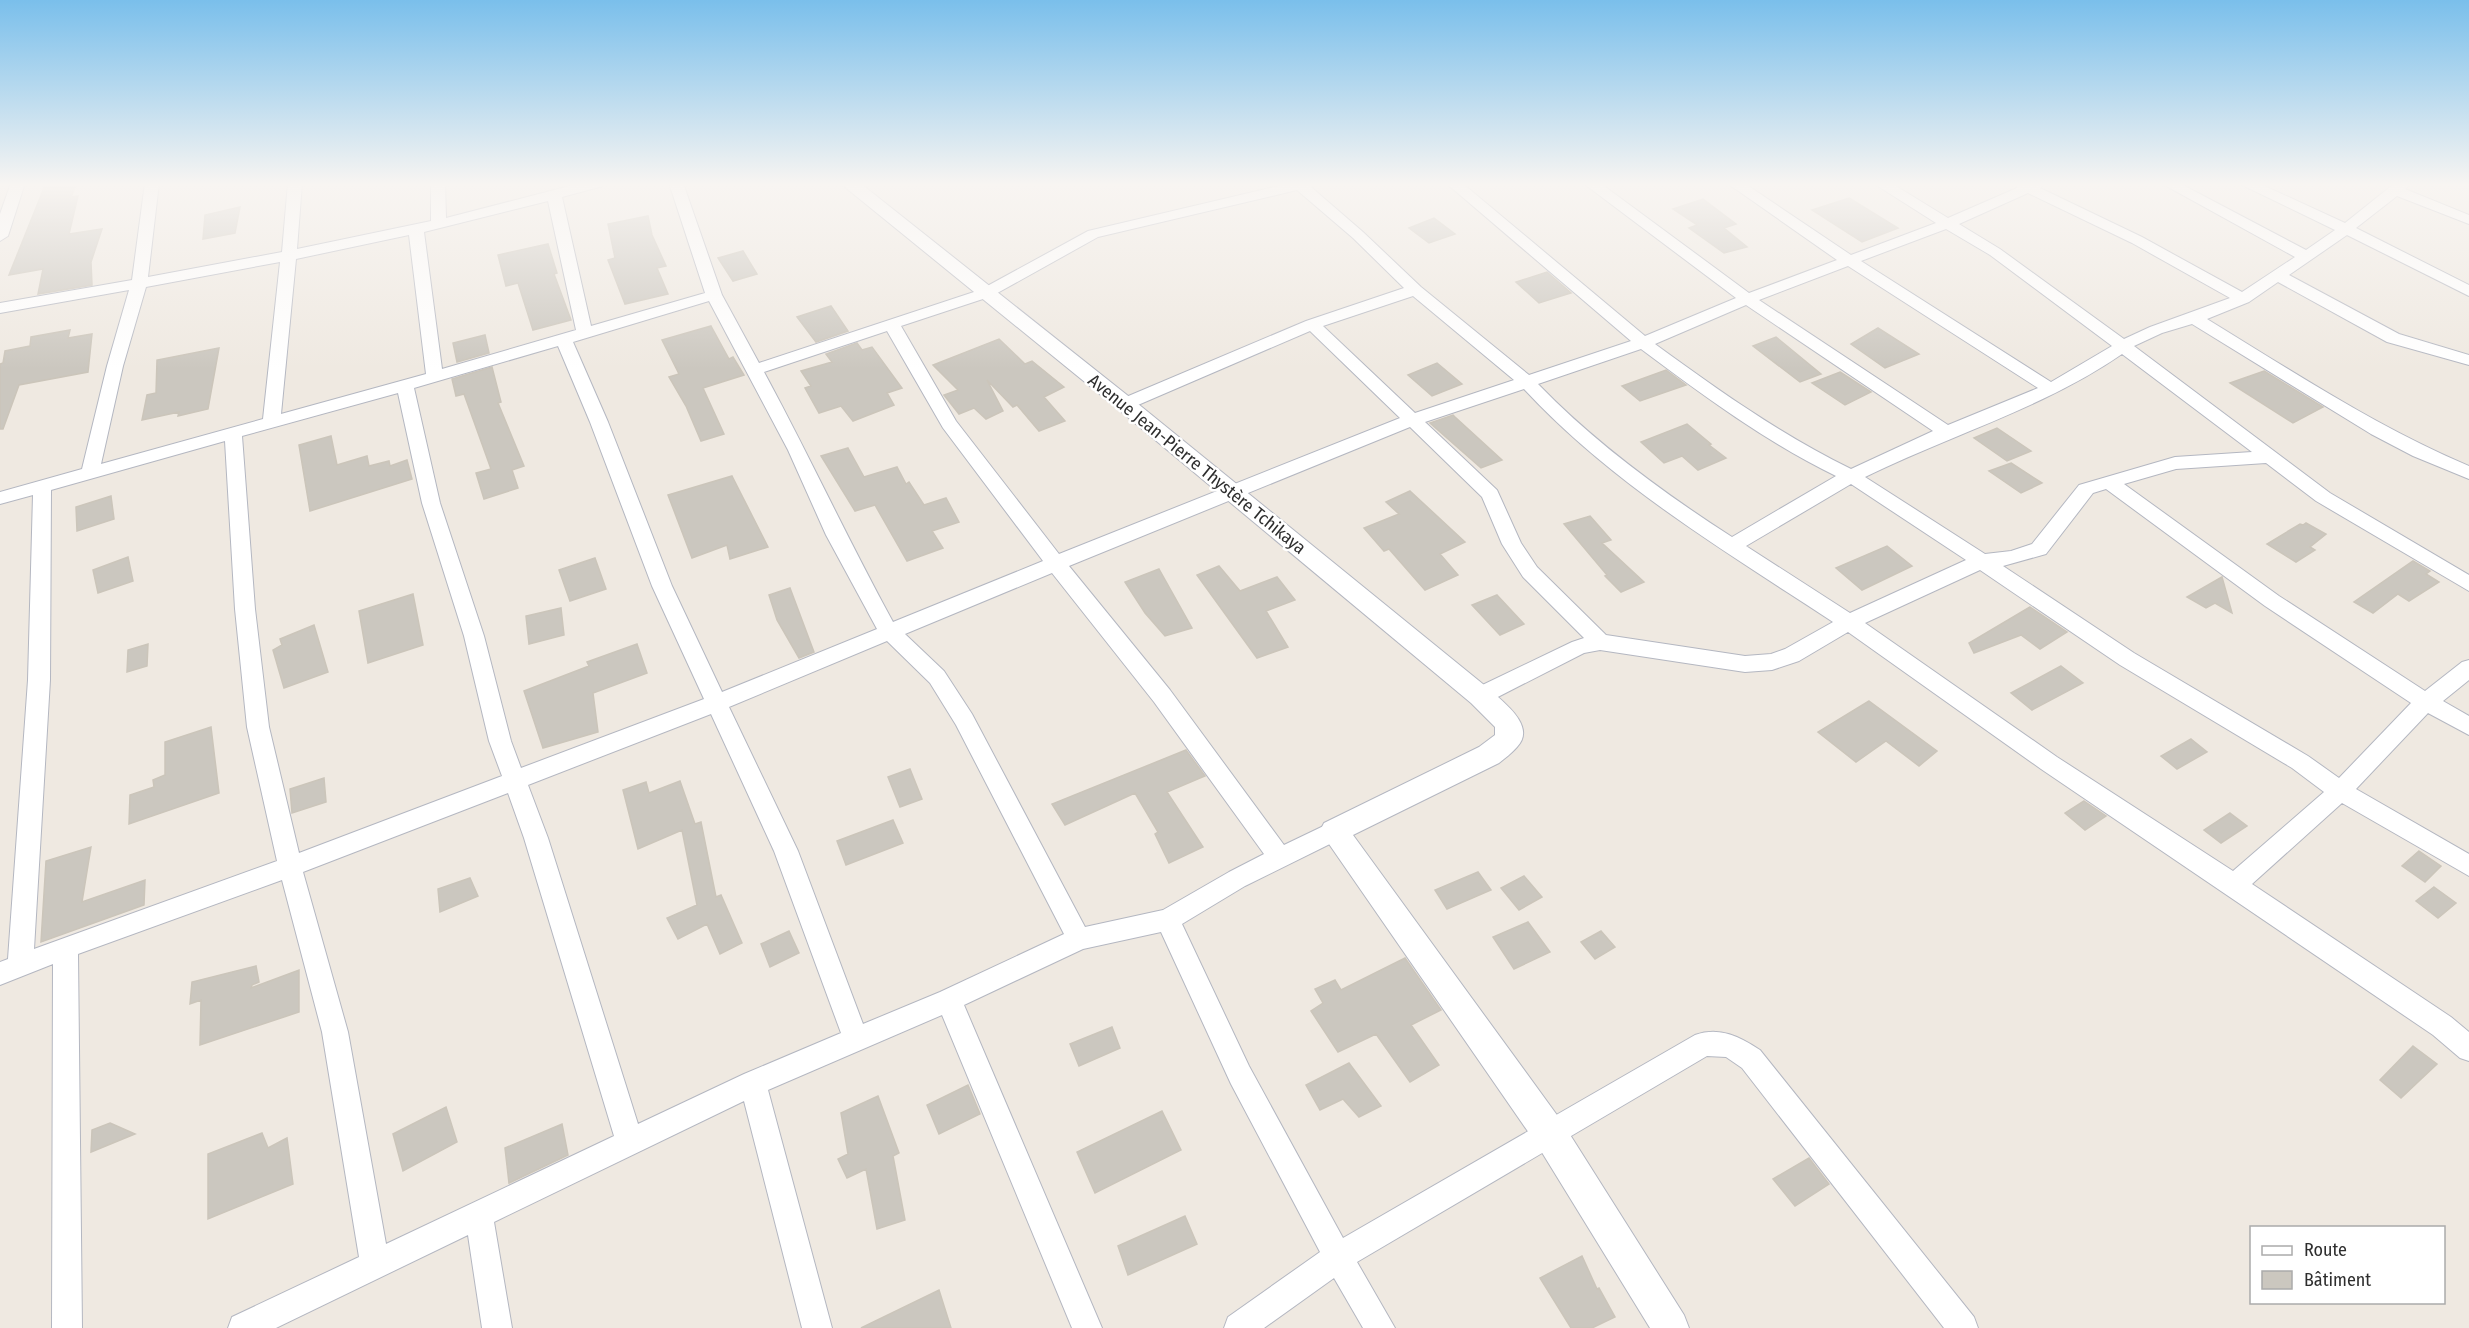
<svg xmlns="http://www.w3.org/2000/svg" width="2469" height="1328" font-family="'Fira Sans Condensed',sans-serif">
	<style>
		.building { fill: #cbc7bf; stroke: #cbc5ba; stroke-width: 1.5 }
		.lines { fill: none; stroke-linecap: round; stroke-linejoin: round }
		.minor-casing { stroke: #b4b7c1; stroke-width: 2 }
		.tertiary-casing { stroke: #b4b7c1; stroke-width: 2 }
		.minor { fill: #fff; fill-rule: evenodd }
		.tertiary { fill: #fff; fill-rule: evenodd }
		.labels { text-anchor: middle; stroke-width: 5; stroke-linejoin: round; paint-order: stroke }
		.street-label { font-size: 18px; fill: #2e2e2e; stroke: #fff }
	</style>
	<rect width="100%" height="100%" fill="#efe9e1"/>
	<path class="building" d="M 46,183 L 77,183 L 71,197 L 78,196 L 69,234 L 102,229 L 91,262 L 92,285 L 38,294 L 43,269 L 9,275 Z
		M 1849,198 L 1898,228 L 1862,242 L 1812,210 Z
		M 1703,199 L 1736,224 L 1724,228 L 1747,247 L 1724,253 L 1689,228 L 1697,225 L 1673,209 Z
		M 240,207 L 235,233 L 203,239 L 205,215 Z
		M 648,216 L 652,235 L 666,266 L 657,268 L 668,294 L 625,304 L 608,260 L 615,258 L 608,224 Z
		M 1434,218 L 1455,234 L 1429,243 L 1409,228 Z
		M 548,244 L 557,273 L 554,274 L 571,320 L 533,330 L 518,283 L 506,286 L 498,255 Z
		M 743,251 L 757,274 L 733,281 L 718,258 Z
		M 1547,272 L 1571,293 L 1539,303 L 1516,282 Z
		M 831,306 L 848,331 L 816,342 L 797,317 Z
		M 711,326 L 729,359 L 733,357 L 744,375 L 703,388 L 724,434 L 701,441 L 686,406 L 669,377 L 679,374 L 662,340 Z
		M 1878,328 L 1919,354 L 1885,368 L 1851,344 Z
		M 70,330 L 68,338 L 92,334 L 88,372 L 19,385 L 3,429 L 0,429 L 0,364 L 3,363 L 5,351 L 30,346 L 31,337 Z
		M 485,335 L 489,353 L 457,362 L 453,343 Z
		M 1776,337 L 1821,374 L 1800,382 L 1753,346 Z
		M 999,339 L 1025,364 L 1032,361 L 1064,387 L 1044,397 L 1065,421 L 1039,431 L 1017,405 L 1013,407 L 987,380 L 1003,411 L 986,419 L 974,408 L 959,414 L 944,395 L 958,390 L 933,365 Z
		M 857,343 L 862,350 L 872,347 L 902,388 L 887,393 L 894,405 L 853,421 L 841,406 L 819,413 L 805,388 L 811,386 L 801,371 L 832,362 L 826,354 Z
		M 219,348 L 208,409 L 178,416 L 179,412 L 142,420 L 147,395 L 156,393 L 157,360 Z
		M 1437,363 L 1462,384 L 1432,396 L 1408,375 Z
		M 492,367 L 501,402 L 498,403 L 524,466 L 512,470 L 518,488 L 484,499 L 476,473 L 491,469 L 464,394 L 456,396 L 452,379 Z
		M 1666,370 L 1686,385 L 1640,401 L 1622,386 Z
		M 2264,371 L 2323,407 L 2293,423 L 2230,383 Z
		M 1840,372 L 1871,392 L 1845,405 L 1812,383 Z
		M 1453,415 L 1455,417 L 1502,460 L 1481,468 L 1430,423 Z
		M 1687,424 L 1711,444 L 1709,445 L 1726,458 L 1698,470 L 1682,456 L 1664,463 L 1641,442 Z
		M 1997,428 L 2031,451 L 2007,461 L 1974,438 Z
		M 331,436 L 337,465 L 367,456 L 369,466 L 389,461 L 390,466 L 407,460 L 412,479 L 310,511 L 299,445 Z
		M 848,448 L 864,477 L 897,467 L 906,484 L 909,482 L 924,505 L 946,498 L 959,522 L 932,531 L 943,548 L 907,561 L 875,505 L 855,511 L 821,456 Z
		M 2011,463 L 2042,483 L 2021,493 L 1989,471 Z
		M 732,476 L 768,547 L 730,559 L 727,545 L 692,558 L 668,495 Z
		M 1410,491 L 1465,542 L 1440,554 L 1458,575 L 1425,590 L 1389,549 L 1384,551 L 1364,528 L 1399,514 L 1386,502 Z
		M 111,496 L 114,519 L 77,531 L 76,507 Z
		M 1590,516 L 1611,540 L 1602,543 L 1644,582 L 1621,592 L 1605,576 L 1607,575 L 1564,524 Z
		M 2306,523 L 2326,534 L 2310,547 L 2315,550 L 2296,562 L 2267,544 L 2300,524 L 2303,525 Z
		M 1887,546 L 1912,566 L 1862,590 L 1836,568 Z
		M 128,557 L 133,581 L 98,593 L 93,570 Z
		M 595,558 L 606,589 L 570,601 L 559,570 Z
		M 2413,561 L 2430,571 L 2426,574 L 2439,582 L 2409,601 L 2398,594 L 2373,613 L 2354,602 Z
		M 1219,566 L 1240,591 L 1277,577 L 1295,600 L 1266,611 L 1288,647 L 1257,658 L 1197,575 Z
		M 1159,569 L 1192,628 L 1165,636 L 1145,613 L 1125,582 Z
		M 2222,577 L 2232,613 L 2215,603 L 2206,608 L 2187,597 Z
		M 790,588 L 814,652 L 799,658 L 777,620 L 769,595 Z
		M 413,594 L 423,645 L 368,663 L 359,611 Z
		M 1497,595 L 1524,624 L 1500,635 L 1472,605 Z
		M 2030,607 L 2067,632 L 2040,649 L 2021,635 L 1974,653 L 1969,643 Z
		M 561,608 L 564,635 L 529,644 L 526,616 Z
		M 314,625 L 328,672 L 284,688 L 273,650 L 282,645 L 280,639 Z
		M 148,644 L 147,666 L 127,672 L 128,650 Z
		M 637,644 L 647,673 L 593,693 L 598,732 L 543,748 L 524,691 L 589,666 L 587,662 Z
		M 2061,666 L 2083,683 L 2032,710 L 2011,693 Z
		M 1869,701 L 1937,751 L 1919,766 L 1886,741 L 1856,762 L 1818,732 Z
		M 211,727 L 219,793 L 129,824 L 130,795 L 154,787 L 153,780 L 165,775 L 165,742 Z
		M 2191,739 L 2207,752 L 2177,769 L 2161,756 Z
		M 1186,750 L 1205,776 L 1167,792 L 1203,847 L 1169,863 L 1155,834 L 1158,832 L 1135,793 L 1065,825 L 1052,804 Z
		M 910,769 L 922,799 L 900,807 L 888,777 Z
		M 324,778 L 326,802 L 292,813 L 290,789 Z
		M 680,781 L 695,824 L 701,822 L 716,897 L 721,895 L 742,943 L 720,954 L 707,924 L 678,939 L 667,918 L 697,905 L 682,830 L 638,849 L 623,790 L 646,782 L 649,793 Z
		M 2084,801 L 2106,816 L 2085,830 L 2065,813 Z
		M 2230,813 L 2247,826 L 2221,843 L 2204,830 Z
		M 893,820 L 903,843 L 846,865 L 837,841 Z
		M 91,847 L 82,902 L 145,880 L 144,905 L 41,942 L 46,861 Z
		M 2419,851 L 2441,866 L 2425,882 L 2402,866 Z
		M 1478,872 L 1491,890 L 1447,909 L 1435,890 Z
		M 1524,876 L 1542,897 L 1519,910 L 1501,888 Z
		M 470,878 L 478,896 L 440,912 L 438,889 Z
		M 2434,887 L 2456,903 L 2438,918 L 2416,901 Z
		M 1528,922 L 1550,952 L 1514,969 L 1493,937 Z
		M 789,931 L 799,953 L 770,967 L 761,944 Z
		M 1601,931 L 1615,947 L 1595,959 L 1581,942 Z
		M 1405,958 L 1441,1010 L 1411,1025 L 1439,1065 L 1410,1082 L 1376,1034 L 1338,1052 L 1311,1011 L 1323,1003 L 1315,989 L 1335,980 L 1341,990 Z
		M 256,966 L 259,982 L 252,985 L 251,988 L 299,970 L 299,1012 L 200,1045 L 201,1000 L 190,1004 L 192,982 Z
		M 1112,1027 L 1120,1048 L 1079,1066 L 1070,1044 Z
		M 2413,1046 L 2437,1064 L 2401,1098 L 2380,1080 Z
		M 1349,1063 L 1381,1106 L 1359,1117 L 1343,1099 L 1320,1110 L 1306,1085 Z
		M 968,1085 L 980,1114 L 939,1134 L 927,1105 Z
		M 878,1096 L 899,1153 L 893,1156 L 905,1220 L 877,1229 L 866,1169 L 847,1178 L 838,1159 L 848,1154 L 841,1113 Z
		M 446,1107 L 457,1142 L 403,1171 L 393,1134 Z
		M 1162,1111 L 1181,1150 L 1095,1193 L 1077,1152 Z
		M 110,1123 L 135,1134 L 91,1152 L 92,1130 Z
		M 562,1124 L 568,1155 L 509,1183 L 505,1148 Z
		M 262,1133 L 268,1148 L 287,1138 L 293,1184 L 208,1219 L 208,1154 Z
		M 1809,1158 L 1829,1184 L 1795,1206 L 1773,1179 Z
		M 1185,1216 L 1197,1244 L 1128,1275 L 1118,1246 Z
		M 1582,1256 L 1597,1289 L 1599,1288 L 1615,1317 L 1592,1328 L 1571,1328 L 1540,1278 Z
		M 939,1290 L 951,1328 L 861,1328 Z"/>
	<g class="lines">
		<defs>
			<path id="minor" d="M 11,183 L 25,183 L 8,236 L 0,241 L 0,214 Z
				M 145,183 L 159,183 L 148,277 L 282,252 L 288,183 L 302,183 L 297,249 L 431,221 L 431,183 L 445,183 L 446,218 L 581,183 L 605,183 L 603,186 L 562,197 L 591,326 L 705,293 L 669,183 L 683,183 L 722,295 L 759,363 L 980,290 L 1088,231 L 1291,183 L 1318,183 L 1311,187 L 1363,232 L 1421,287 L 1529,375 L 1631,341 L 1446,183 L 1462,183 L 1645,336 L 1736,298 L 1583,183 L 1600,183 L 1749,293 L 1837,260 L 1727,183 L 1744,183 L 1851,255 L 1936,223 L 1873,183 L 1891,183 L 1948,218 L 2017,188 L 2016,183 L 2047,183 L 2040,188 L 2142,237 L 2242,292 L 2295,257 L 2161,183 L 2179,183 L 2306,250 L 2335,230 L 2238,183 L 2258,183 L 2345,223 L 2395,183 L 2411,183 L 2405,189 L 2469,215 L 2469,224 L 2397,196 L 2356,228 L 2469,285 L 2469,296 L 2347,235 L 2289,275 L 2399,334 L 2469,355 L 2469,365 L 2387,342 L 2278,282 L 2249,302 L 2207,319 C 2292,371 2376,427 2469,466 L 2469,479 L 2413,456 L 2371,434 L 2192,324 L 2162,333 L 2134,346 L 2330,493 L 2469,575 L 2469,591 L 2316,501 L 2266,463 L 2176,469 L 2124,484 L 2279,596 L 2425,691 L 2462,662 L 2469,660 L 2469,680 L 2443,701 L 2469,716 L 2469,735 L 2428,713 L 2356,789 L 2469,854 L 2469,876 L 2342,803 L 2252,884 L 2451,1017 L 2469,1032 L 2469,1061 L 2460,1058 L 2433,1035 L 2041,769 L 1848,632 L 1799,661 L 1772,670 L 1745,672 L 1600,650 L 1584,653 L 1488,702 L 1480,704 L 1472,702 L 1469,696 L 1472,690 L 1572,642 L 1584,638 L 1523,577 L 1502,544 L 1482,497 L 1410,427 L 1069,566 L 1170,690 L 1284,845 L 1334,821 L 1342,824 L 1346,831 L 1342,838 L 1245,886 L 1182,924 L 1249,1066 L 1343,1238 L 1695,1035 C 1720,1026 1740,1037 1760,1050 L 1974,1317 L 1978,1328 L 1944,1328 L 1742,1068 L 1726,1057 L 1707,1056 L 1357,1262 L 1395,1328 L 1363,1328 L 1334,1278 L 1264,1328 L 1224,1328 L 1228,1317 L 1320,1252 L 1231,1084 L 1161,932 L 1083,949 L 964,1005 L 1102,1328 L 1072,1328 L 942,1015 L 768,1090 L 832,1328 L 802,1328 L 744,1101 L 494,1222 L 512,1328 L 482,1328 L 468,1235 L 276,1328 L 228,1328 L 232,1317 L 359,1257 L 322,1032 L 282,880 L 78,954 L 82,1328 L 52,1328 L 53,964 L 0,985 L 0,962 L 8,959 L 28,680 L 33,495 L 0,504 L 0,492 L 82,469 L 107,366 L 129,290 L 0,313 L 0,303 L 132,280 ZM 1297,190 L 1353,238 L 1404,288 L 1306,321 L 1119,400 L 1116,404 L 1119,408 L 1131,408 L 1310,331 L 1400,418 L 1059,554 L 956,421 L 901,326 L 992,296 L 1098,237 ZM 2028,193 L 2132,243 L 2230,298 L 2150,327 L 2124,339 L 2000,249 L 1959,224 ZM 548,201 L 576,330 L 442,369 L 424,232 ZM 1946,229 L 1990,255 L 2112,346 L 2051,382 L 1861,261 ZM 409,235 L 426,374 L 281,414 L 296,259 ZM 280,262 L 263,419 L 101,464 L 123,366 L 146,287 ZM 1848,266 L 2038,388 L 1948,425 L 1759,300 ZM 1413,296 L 1514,380 L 1415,413 L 1323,326 ZM 709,301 L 788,450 L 826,535 L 877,629 L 722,692 L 672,586 L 608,422 L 573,342 ZM 1746,305 L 1933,431 L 1851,469 C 1780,434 1718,390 1655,344 ZM 887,331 L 943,428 L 1043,561 L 893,622 C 848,540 809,455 764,372 ZM 558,346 L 590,422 L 652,586 L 704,699 L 521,768 L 511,741 L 484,636 L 440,503 L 414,388 ZM 1641,349 C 1704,396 1766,442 1836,476 L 1732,537 C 1662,492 1595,443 1538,384 ZM 2122,354 L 2252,452 L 2175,457 L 2079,485 L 2032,544 L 2011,551 L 1985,554 L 1865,477 C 1950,435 2044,408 2122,354 ZM 1524,389 C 1612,484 1725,551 1833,622 L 1785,649 L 1771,654 L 1745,656 L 1606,635 L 1537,567 L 1521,543 L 1497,490 L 1425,422 ZM 398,393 L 422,503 L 464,636 L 489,741 L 502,776 L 299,853 L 269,727 L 255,609 L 242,436 ZM 225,441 L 235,609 L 247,727 L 277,861 L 34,949 L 50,680 L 51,490 ZM 1851,484 L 1966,560 L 1850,613 L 1746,546 ZM 2106,489 L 2265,606 L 2411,703 L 2339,778 L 2308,756 L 2134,653 L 2003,566 L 2046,554 L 2093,493 ZM 1980,570 L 2120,665 L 2292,768 L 2324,792 L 2233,871 L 2057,757 L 1865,623 ZM 1052,573 L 1154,702 L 1264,854 L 1229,872 L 1163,910 L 1085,927 L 972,714 L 944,671 L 905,634 ZM 887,641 L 930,683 L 956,725 L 1064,934 L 940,992 L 863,1024 L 798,851 L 729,707 ZM 711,714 L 774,851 L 841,1033 L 744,1074 L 638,1124 L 548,838 L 528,785 ZM 508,793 L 524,838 L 614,1136 L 386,1244 L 348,1032 L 303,872 Z"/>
			<path id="tertiary" d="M 840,183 L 860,183 L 1132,399 L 1489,689 C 1503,702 1537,726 1517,747 C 1512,753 1505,758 1499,763 L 1353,835 L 1562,1122 L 1684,1315 L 1689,1328 L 1650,1328 L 1538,1146 L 1320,831 L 1324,823 L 1479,747 L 1495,735 L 1495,727 L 1471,703 L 1118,409 Z"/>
		</defs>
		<use href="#minor" class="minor-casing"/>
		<use href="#tertiary" class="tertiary-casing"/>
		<use href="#minor" class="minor"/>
		<use href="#tertiary" class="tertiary"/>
	</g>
	<linearGradient id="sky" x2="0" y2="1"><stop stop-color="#7abfeb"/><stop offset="0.5" stop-color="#f8f5f2"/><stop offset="1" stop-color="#f8f5f2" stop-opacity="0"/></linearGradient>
	<rect width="2469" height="369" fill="url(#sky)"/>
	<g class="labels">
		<g class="street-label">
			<text transform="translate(1197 464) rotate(39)" y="6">Avenue Jean-Pierre Thystère Tchikaya</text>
		</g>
	</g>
	<rect x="2250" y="1226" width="195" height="78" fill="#ffffff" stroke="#ababab" stroke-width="1.5"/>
	<rect x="2262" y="1246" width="30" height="9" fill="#ffffff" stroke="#ababab" stroke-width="1.5"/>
	<text x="2304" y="1256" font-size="18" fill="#2e2e2e">Route</text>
	<rect x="2262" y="1271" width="30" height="18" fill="#cbc7bf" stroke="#ababab" stroke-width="1.5"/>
	<text x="2304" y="1286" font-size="18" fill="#2e2e2e">Bâtiment</text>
</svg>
